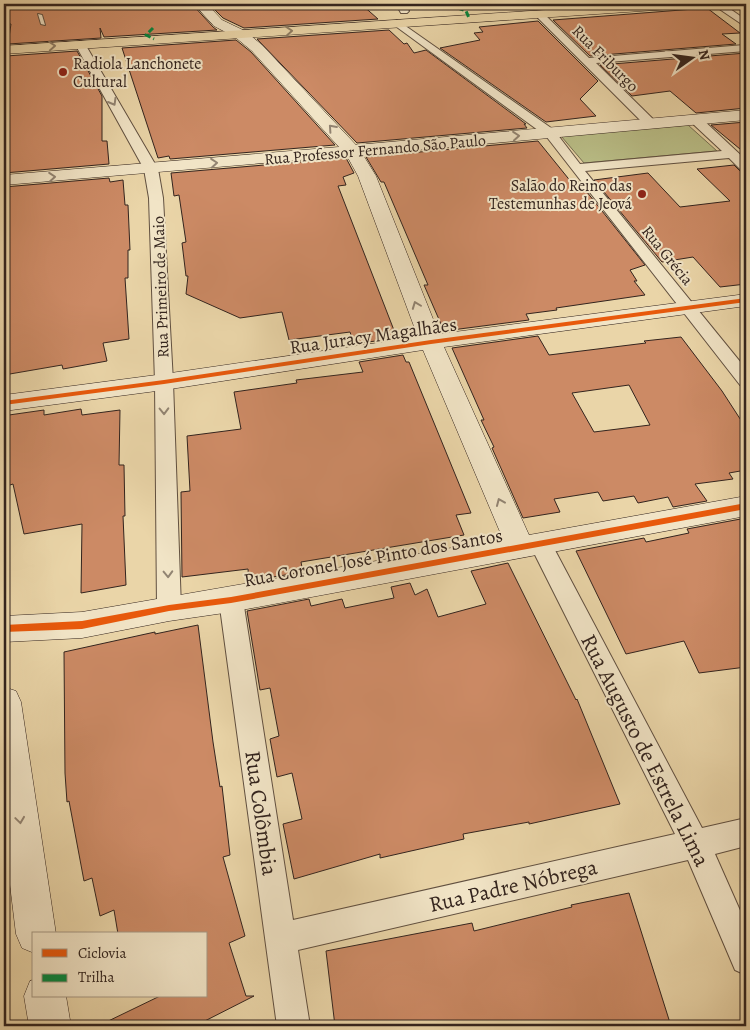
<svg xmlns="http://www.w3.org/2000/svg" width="750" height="1030" font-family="Alegreya,serif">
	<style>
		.green { fill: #b9bd86; stroke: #767052 }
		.building { fill: #cc8a65; stroke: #33241e; fill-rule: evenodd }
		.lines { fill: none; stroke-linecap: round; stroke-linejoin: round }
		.lane-casing { stroke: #615040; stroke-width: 2 }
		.street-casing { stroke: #615040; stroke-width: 2 }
		.secondary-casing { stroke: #33241e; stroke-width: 1 }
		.primary-casing { stroke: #33241e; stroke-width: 1 }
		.lane { fill: #f1e4c6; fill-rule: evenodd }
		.street { fill: #f1e4c6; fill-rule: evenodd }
		.secondary { fill: #f1e4c6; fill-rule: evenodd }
		.primary { fill: #ead5a8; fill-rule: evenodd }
		.quiet { stroke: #00873e; stroke-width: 3; stroke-dasharray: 6 3; stroke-linecap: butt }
		.cycleway-casing { stroke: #f1e4c6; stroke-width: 3 }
		.cycleway { fill: #e8590c; fill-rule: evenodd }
		.oneway { stroke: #8e7c63 }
		.oneway2 { stroke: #928472 }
		.poi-dot { fill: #8f2418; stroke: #f1e4c6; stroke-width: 2 }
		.labels { text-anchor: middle; stroke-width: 4; stroke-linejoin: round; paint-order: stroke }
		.far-street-label { font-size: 16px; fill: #33241e; stroke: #f1e4c6 }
		.far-poi-label { font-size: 16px; fill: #33241e; stroke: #f1e4c6; text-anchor: start }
		.street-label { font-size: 19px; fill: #33241e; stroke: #f1e4c6 }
		.near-street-label { font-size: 22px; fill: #33241e; stroke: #f1e4c6 }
	</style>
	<rect width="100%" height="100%" fill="#ead5a8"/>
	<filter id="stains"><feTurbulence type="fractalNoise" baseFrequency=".004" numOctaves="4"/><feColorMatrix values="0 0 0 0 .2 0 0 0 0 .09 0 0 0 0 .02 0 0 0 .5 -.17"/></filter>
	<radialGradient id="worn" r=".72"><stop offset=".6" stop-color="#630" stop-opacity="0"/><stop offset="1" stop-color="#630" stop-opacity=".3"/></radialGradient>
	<path class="green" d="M 688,125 L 717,151 L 584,163 L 561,136 Z"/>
	<path class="building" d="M 4,4 L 192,4 L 213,27 L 217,30 L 104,37 L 100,28 L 101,38 L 8,44 L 11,24 L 4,24 Z
		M 209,4 L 361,4 L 378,19 L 244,28 L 223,18 Z
		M 707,8 L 740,33 L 722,34 L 736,44 L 590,56 L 553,20 Z
		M 538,21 L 598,81 L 580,99 L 596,116 L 546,122 L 440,48 L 480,40 L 474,33 L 483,32 L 479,27 Z
		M 389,30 L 404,44 L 407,43 L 414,53 L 426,50 L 526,124 L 524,124 L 527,128 L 357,143 L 257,39 Z
		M 236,40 L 251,52 L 335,145 L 170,159 L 169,156 L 158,158 L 122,48 Z
		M 77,51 L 102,96 L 102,141 L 107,141 L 109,164 L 4,173 L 4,74 L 6,56 Z
		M 746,53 L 746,108 L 696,113 L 670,91 L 632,96 L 600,65 Z
		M 746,122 L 746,154 L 711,125 Z
		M 538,141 L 572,183 L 579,182 L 645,265 L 630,270 L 637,281 L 634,281 L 645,295 L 556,308 L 557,310 L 526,314 L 529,320 L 444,331 L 424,285 L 428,285 L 384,182 L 381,182 L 366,157 Z
		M 346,158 L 354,173 L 343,177 L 346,185 L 338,186 L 397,338 L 354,344 L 350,332 L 289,340 L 282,312 L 240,318 L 186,294 L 188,276 L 186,276 L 182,243 L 186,242 L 179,195 L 174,196 L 171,173 Z
		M 734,165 L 740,171 L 746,173 L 746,284 L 720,287 L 693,257 L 662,262 L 594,180 L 648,173 L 680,207 L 730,201 L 697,169 Z
		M 109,178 L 110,182 L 123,180 L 125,205 L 128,205 L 130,250 L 128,250 L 128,278 L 125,278 L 129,339 L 103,343 L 107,361 L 63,369 L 62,365 L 4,375 L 4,187 Z
		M 538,336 L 549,355 L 646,343 L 644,341 L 681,337 L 722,391 L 746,428 L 746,470 L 729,473 L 733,479 L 695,484 L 707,501 L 673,507 L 668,497 L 638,503 L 634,496 L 603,501 L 598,492 L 554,499 L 560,512 L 523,518 L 492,448 L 494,447 L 481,420 L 484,420 L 452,348 ZM 629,385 L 650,425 L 594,432 L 572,393 Z
		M 403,355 L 406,362 L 409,362 L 471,513 L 456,515 L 464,535 L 301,562 L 303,572 L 249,581 L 248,569 L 182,577 L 181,492 L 190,491 L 187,436 L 241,429 L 234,392 L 297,383 L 296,380 L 363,372 L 359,362 Z
		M 81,409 L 82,415 L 120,410 L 119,465 L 124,465 L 125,516 L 123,516 L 126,585 L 81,593 L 82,524 L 24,534 L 13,484 L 7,486 L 4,468 L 4,449 L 6,448 L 9,415 L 44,410 L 44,415 Z
		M 746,518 L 746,667 L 699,673 L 684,641 L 626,654 L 576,551 L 644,538 L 646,542 L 689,533 L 687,529 Z
		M 508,563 L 576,700 L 577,699 L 620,804 L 529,824 L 529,822 L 463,834 L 464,839 L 380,858 L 380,854 L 294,879 L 283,824 L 302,819 L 292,773 L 277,777 L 270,739 L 279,736 L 270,688 L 260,690 L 247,611 L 309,599 L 311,606 L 342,599 L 345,608 L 394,598 L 391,587 L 410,583 L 415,595 L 427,589 L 438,617 L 486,604 L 471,571 Z
		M 198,625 L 213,742 L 220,787 L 222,786 L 230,855 L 223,857 L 245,936 L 229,943 L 246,996 L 254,996 L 195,1026 L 98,1026 L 160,996 L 206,996 L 206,934 L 118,934 L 114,910 L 100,916 L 92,878 L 84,881 L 69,801 L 67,802 L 65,773 L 64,652 L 155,632 L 155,634 Z
		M 629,893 L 671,1026 L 335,1026 L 326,951 L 472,923 L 474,931 L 572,907 L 571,905 Z"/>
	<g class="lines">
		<defs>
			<path id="lane" d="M 38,14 L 42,15 L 45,25 L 41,24 Z"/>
			<path id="street" d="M 396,4 L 404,4 L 409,11 L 407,13 L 401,13 Z
				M 712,4 L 723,4 L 746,20 L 746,27 Z
				M 539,11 L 542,12 L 589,58 L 744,45 L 746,45 L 746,51 L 596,63 L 655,121 L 657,124 L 655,127 L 647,127 L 534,14 Z
				M 397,20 L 554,130 L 580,164 L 722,151 L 692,123 L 690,120 L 696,116 L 700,117 L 746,160 L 746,171 L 741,170 L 729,158 L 585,171 L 746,369 L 746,387 L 740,385 L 546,136 L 394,25 L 392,23 Z
				M 80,41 L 85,44 L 158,169 L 163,198 L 173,382 L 181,608 L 177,615 L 169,618 L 161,615 L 157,608 L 155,382 L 149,198 L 144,169 L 75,44 Z
				M 540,534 L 548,537 L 702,828 L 746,818 L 746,846 L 715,854 L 746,924 L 746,975 L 735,970 L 688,860 L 298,950 L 310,1026 L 277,1026 L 219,600 L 223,593 L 231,590 L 239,593 L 243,600 L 293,920 L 675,834 L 529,543 L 532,537 Z"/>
			<path id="secondary" d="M 194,4 L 207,4 L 222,20 L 245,31 L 262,45 L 356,145 L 746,110 L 746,120 L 363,155 L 376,176 L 439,334 L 746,294 L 746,306 L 444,347 L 529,535 L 746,496 L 746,516 L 231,612 L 169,621 L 82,638 L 4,642 L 4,616 L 82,612 L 503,539 L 423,350 L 164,390 L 4,411 L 4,395 L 164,374 L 418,337 L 358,176 L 347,156 L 4,185 L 4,175 L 339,147 L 252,51 L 235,37 L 214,26 Z
				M 4,687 L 16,691 L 21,702 L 56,934 L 34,934 L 34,953 L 22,948 L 16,934 L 4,835 Z
				M 34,980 L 34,996 L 66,996 L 71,1026 L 29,1026 L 24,996 L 30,981 Z"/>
			<path id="primary" d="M 636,4 L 692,4 L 686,8 L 4,54 L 4,46 Z"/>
		</defs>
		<use href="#lane" class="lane-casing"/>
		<use href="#street" class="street-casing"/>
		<use href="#secondary" class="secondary-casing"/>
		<use href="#primary" class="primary-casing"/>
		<use href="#lane" class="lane"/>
		<use href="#street" class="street"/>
		<use href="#secondary" class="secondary"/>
		<use href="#primary" class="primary"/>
		<path class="quiet" d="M 458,8 L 466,11 L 469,18
			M 153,28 L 146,35 L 154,39"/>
		<defs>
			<path id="cycleway" d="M 746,298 L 746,302 L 431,344 L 164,384 L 4,405 L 4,401 L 164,380 L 431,340 Z
				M 746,503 L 746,509 L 231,603 L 169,611 L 82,629 L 4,632 L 4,625 L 82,621 L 169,605 L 231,597 Z"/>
		</defs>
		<use href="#cycleway" class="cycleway-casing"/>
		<use href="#cycleway" class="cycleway"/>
	</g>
	<defs><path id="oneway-chevron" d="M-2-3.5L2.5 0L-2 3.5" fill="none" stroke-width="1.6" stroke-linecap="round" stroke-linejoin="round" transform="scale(1.25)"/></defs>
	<g class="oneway">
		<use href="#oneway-chevron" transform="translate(289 31) rotate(-4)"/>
		<use href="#oneway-chevron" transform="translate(52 46) rotate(-4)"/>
	</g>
	<g class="oneway2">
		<use href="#oneway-chevron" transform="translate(113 102) rotate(60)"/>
		<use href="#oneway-chevron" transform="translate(332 128) rotate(-132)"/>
		<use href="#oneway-chevron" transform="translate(516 136) rotate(-5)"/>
		<use href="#oneway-chevron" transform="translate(214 163) rotate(-5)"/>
		<use href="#oneway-chevron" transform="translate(52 177) rotate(-4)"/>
		<use href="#oneway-chevron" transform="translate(416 305) rotate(-111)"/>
		<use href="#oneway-chevron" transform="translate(164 411) rotate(89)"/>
		<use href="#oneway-chevron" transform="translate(500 502) rotate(-113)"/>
		<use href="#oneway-chevron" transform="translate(168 574) rotate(88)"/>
		<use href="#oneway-chevron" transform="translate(20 820) rotate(82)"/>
	</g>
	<g class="poi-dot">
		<circle cx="63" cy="72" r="5"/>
		<circle cx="642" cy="194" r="5"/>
	</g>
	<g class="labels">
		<g class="far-street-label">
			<text transform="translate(606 58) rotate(45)" y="6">Rua Friburgo</text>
			<text transform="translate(375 149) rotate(-5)" y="6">Rua Professor Fernando São Paulo</text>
			<text transform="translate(668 255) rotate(51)" y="6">Rua Grécia</text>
			<text transform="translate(160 287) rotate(-92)" y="6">Rua Primeiro de Maio</text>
		</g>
		<g class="far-poi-label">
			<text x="73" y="69">Radiola Lanchonete<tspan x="73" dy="18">Cultural</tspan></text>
			<text x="632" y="191" text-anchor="end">Salão do Reino das<tspan x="632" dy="18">Testemunhas de Jeová</tspan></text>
		</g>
		<g class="street-label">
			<text transform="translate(373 335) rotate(-8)" y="7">Rua Juracy Magalhães</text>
			<text transform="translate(373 557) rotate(-10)" y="7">Rua Coronel José Pinto dos Santos</text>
		</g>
		<g class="near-street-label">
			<text transform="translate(646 750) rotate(63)" y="8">Rua Augusto de Estrela Lima</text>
			<text transform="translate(262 813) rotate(82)" y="8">Rua Colômbia</text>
			<text transform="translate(513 885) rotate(-13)" y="8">Rua Padre Nóbrega</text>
		</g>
	</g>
	<rect width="750" height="1030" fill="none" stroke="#ead5a8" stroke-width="20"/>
	<rect x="5" y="5" width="740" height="1020" fill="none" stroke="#33241e" stroke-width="2.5"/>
	<rect x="10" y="10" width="730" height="1010" fill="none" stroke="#33241e"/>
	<rect x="32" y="932" width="175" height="65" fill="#f1e4c6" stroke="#a59783"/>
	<rect x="42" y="949" width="25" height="8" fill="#e8590c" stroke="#a59783"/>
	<text x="78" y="958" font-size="15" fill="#33241e">Ciclovia</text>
	<rect x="42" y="974" width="25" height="8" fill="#00873e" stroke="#a59783"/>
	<text x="78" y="982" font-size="15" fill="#33241e">Trilha</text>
	<g transform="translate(692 58) rotate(76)" stroke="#f1e4c6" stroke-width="4" paint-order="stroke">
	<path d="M0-4L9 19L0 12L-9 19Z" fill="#33241e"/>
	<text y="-8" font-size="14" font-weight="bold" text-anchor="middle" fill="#33241e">N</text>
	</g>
	<rect width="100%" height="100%" filter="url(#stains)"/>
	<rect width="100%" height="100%" fill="url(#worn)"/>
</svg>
